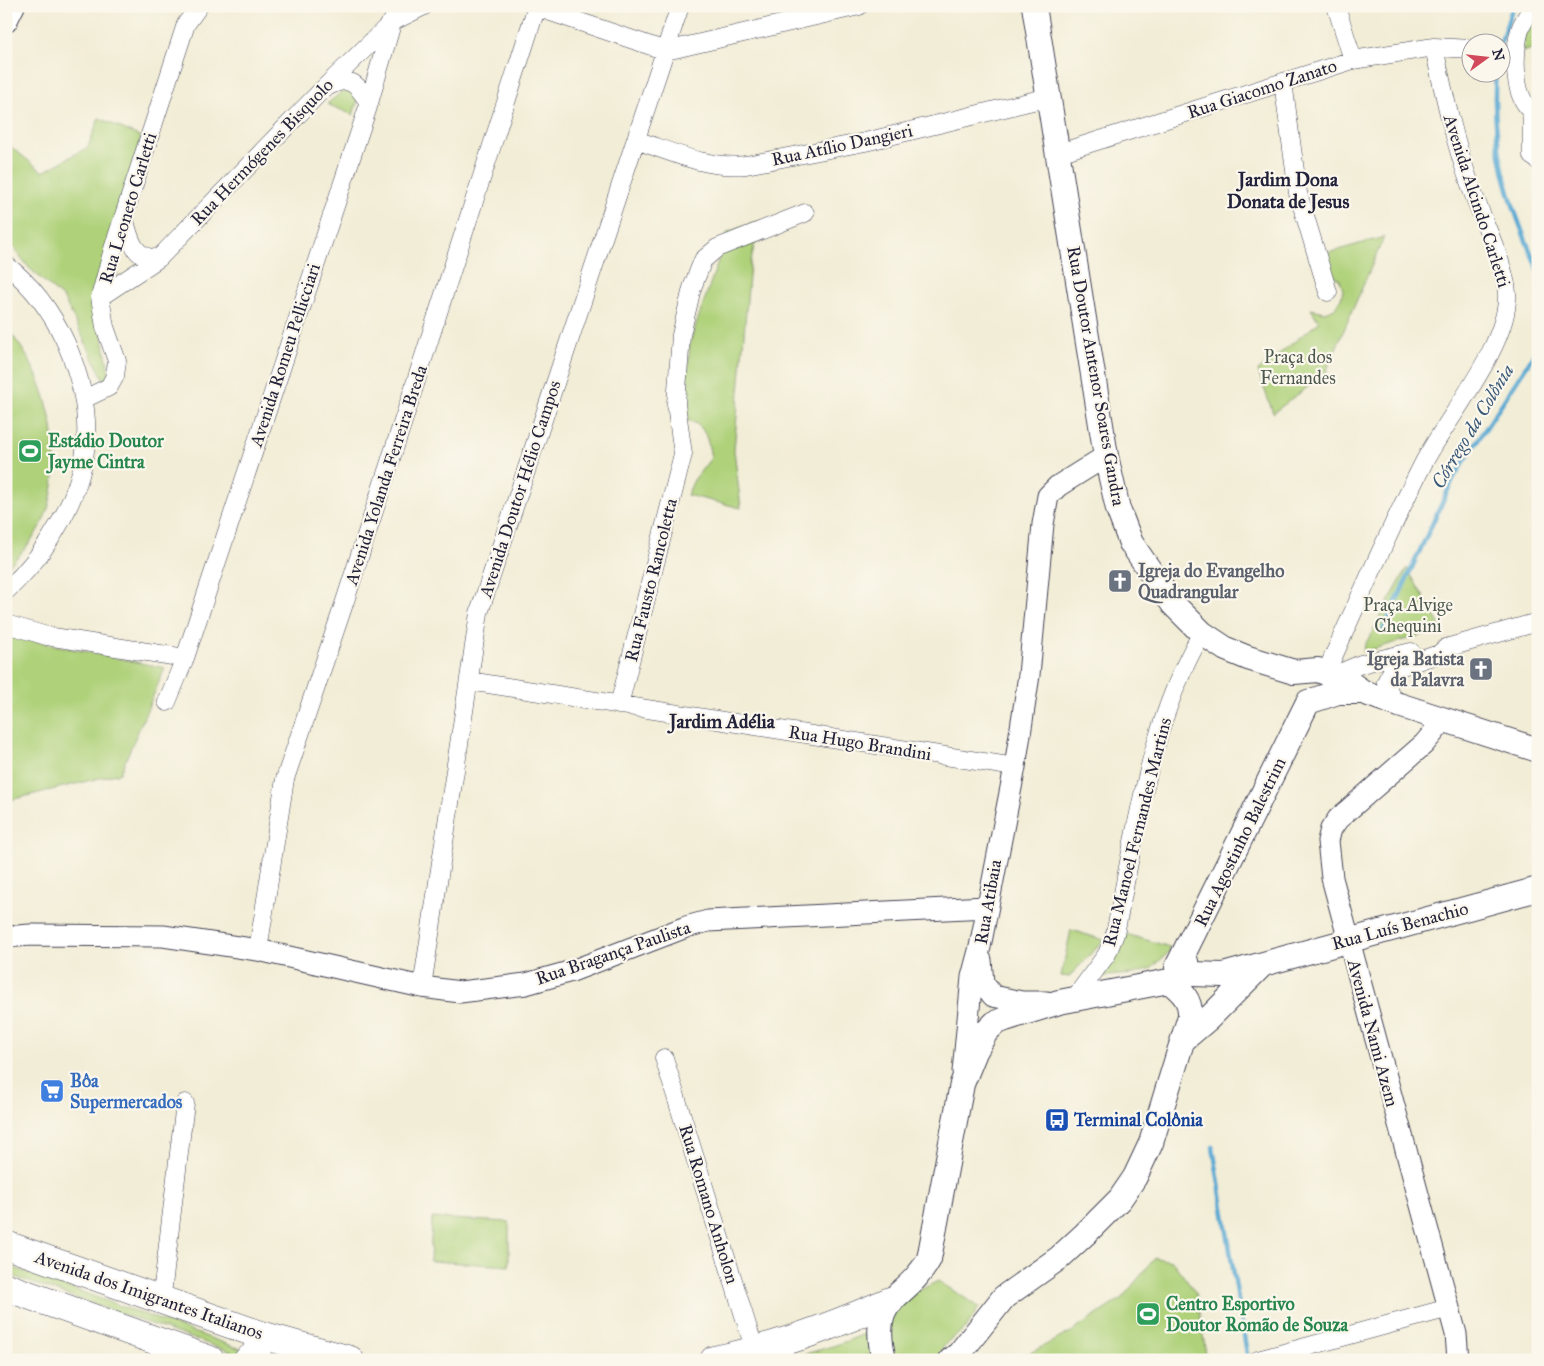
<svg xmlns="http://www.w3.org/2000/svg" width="1544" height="1366" font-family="'IM FELL Great Primer',serif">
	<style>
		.green { fill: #afd179; stroke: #687a5a }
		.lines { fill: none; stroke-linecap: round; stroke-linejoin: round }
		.stream { stroke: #58a9d3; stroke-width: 4.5 }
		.minor-casing { stroke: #414052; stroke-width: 19 }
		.tertiary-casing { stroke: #414052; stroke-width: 23 }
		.secondary-casing { stroke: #414052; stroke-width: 26 }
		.primary-casing { stroke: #414052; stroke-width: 29 }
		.minor { stroke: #fff; stroke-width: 18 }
		.tertiary { stroke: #fff; stroke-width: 21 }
		.secondary { stroke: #fff; stroke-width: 24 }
		.primary { stroke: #fff; stroke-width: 28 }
		.labels { text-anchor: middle; stroke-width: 4.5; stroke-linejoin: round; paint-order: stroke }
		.street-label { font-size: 18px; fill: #22223b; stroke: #fbf7ec }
		.park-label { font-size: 18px; fill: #4c574e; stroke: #fbf7ec }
		.leisure-label { font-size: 18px; font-weight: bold; fill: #27864d; stroke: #fbf7ec; text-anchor: start }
		.worship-label { font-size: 18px; font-weight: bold; fill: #5b616d; stroke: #fbf7ec; text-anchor: start }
		.shop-label { font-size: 18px; font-weight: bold; fill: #366cbe; stroke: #fbf7ec; text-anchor: start }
		.transit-label { font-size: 18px; font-weight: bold; fill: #164399; stroke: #fbf7ec; text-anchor: start }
		.neighbourhood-label { font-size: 19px; font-weight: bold; fill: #22223b; stroke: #fbf7ec }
		.water-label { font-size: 19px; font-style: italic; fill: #385878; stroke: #fbf7ec }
	</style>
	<rect width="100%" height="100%" fill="#fbf7ec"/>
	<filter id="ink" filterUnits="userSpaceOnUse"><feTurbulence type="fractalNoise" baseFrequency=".02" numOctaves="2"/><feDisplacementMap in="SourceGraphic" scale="10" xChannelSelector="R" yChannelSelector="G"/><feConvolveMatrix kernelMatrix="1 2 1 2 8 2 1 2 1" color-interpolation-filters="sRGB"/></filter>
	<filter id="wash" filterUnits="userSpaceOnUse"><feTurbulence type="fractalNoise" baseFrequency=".0096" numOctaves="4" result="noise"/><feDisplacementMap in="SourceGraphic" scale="20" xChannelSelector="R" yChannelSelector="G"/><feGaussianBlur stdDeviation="1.12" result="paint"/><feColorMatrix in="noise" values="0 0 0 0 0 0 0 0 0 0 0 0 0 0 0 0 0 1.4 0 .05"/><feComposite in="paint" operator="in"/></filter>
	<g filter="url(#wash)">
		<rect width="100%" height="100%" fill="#f2edd6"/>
		<path class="green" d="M 1538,12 L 1538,47 L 1523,52 L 1524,36 Z
			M 349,86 L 359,96 L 353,115 L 327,104 Z
			M 99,118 L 141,137 L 96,298 L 110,378 L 104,380 L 64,299 L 29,268 L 6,237 L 6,143 L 43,172 L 88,147 Z
			M 760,221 L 750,265 L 734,450 L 741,508 L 687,495 L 694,480 L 711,458 C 708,441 706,422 684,420 L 690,342 L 728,232 Z
			M 1384,237 L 1325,374 L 1273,413 L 1258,371 L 1319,322 L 1311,309 L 1325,312 L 1335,308 L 1341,299 L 1343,290 L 1340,280 L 1332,274 L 1324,254 Z
			M 6,328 C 47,372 65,447 49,505 C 43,527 24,553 6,568 Z
			M 1407,568 L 1442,629 L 1363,652 L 1365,645 Z
			M 6,635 L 165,668 L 120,773 L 6,801 Z
			M 1071,930 L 1104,940 L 1069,977 L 1061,976 Z
			M 1123,933 L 1170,947 L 1169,952 L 1152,968 L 1134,974 L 1092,977 Z
			M 432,1218 L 509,1222 L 509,1266 L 430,1261 Z
			M 1155,1258 L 1172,1261 L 1196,1293 L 1207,1360 L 1016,1360 L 1073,1331 L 1122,1298 Z
			M 6,1265 L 241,1349 L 240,1355 L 6,1274 Z
			M 938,1281 L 979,1307 L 966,1328 L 947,1342 L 935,1360 L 897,1360 L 886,1344 L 892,1313 L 912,1294 Z
			M 865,1334 L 873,1354 L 847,1360 L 785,1360 L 836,1345 Z"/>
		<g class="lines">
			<path class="stream" d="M 1501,42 L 1513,6
				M 1496,72 C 1490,145 1509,204 1538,269
				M 1383,630 L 1454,477 L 1538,348
				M 1213,1147 L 1248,1360"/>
		</g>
	</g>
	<g filter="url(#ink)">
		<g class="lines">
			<defs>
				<path id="minor" d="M 533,6 L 666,51 L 859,6
					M 1336,6 L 1353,60
					M 1533,6 C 1529,13 1524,20 1521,27 C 1513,48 1511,106 1538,113
					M 1502,53 L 1516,55
					M 1283,82 L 1298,193 L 1328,292
					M 327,87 C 350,74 357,84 369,103
					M 1532,112 L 1532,156 L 1538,160
					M 636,140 C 672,152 707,169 746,165 L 865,142 L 1049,97
					M 1059,153 L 1353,60 L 1434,47 L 1472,49
					M 124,217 C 129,236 133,261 159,258
					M 6,265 C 33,286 52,312 66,343 C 79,373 88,406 86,439 C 84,494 46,555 6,591
					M 100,297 L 159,258 L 321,91 L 392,22 L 424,6
					M 84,399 L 109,387 L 115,376 L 117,361 L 105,327 L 100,297 L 113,249 L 186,24 L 199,6
					M 6,624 L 47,636 L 185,658
					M 1326,673 C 1357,603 1388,532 1423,464 C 1447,417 1510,344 1507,293 C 1505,264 1482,219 1472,190 C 1455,144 1444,95 1434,47
					M 1333,676 L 1361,664 L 1411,652
					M 469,681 L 1015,767
					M 167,702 L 185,658 L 367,110 L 397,6
					M 619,705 L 683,454 L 676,404 L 681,335 L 692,288 L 703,260 L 717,248 L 805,213
					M 1399,705 L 1391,697 L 1386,682 L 1393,669 L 1439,654 L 1446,648 L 1538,622
					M 258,950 L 285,779 L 345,601 L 537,6
					M 422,987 L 479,613 L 680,6
					M 1074,999 L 1107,954 L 1115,934 C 1136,832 1149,724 1202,633
					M 664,1058 L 755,1351
					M 160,1299 L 163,1286 L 185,1103
					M 1258,1360 L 1449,1308"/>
				<path id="tertiary" d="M 6,22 L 14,6
					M 1444,720 L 1424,744 L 1338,819 L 1331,829 L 1328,841 L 1332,878 L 1456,1334 L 1458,1360
					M 6,937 L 30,935 L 163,936 L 258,950 L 422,987 L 460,992 L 526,984 L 572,971 L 686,927 L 708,921 L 986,907
					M 981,960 L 983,983 L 993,996 L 1022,1002 L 1047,1002
					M 963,1072 L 972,977 L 980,947 L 1015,767 L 1029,675 L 1043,524 L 1048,496 L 1058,486 L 1106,456"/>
				<path id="secondary" d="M 1034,6 L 1106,456 L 1118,509 L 1131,543 L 1173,604 L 1202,633 L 1226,649 L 1248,658 L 1294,672 L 1318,670 L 1347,681 L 1363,692 L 1399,705 L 1538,750
					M 1308,702 L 1338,692 L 1363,692
					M 1184,954 L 1187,966 L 1193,974 L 1223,975 L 1538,889
					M 1177,967 L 1308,702
					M 1183,1040 L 1209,1018 L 1260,967
					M 884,1360 C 868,1293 905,1303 929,1259 L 962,1084 L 975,1052 L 986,1032 L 995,1023 L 1005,1019 L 1059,1002 L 1169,981
					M 951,1360 L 959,1354 L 1004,1297 L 1059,1258 L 1085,1234 L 1120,1199 L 1135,1177 L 1151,1143 L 1190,1016 C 1191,999 1181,991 1169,981"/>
				<path id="primary" d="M 6,1245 L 261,1335 L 350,1360
					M 6,1287 L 210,1360
					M 248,1360 L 256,1354 L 261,1335
					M 714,1360 C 775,1348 833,1326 890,1301"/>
			</defs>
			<use href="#minor" class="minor-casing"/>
			<use href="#tertiary" class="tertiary-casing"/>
			<use href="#secondary" class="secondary-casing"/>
			<use href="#primary" class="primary-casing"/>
			<use href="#minor" class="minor"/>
			<use href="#tertiary" class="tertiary"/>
			<use href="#secondary" class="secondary"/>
			<use href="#primary" class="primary"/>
		</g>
	</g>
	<defs>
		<symbol id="stadium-square" viewBox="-11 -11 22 22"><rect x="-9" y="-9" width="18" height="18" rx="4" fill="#2e9e5b" stroke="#fbf7ec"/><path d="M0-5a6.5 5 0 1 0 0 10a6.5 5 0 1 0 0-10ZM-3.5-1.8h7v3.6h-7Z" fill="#fff"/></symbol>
		<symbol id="church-square" viewBox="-11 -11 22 22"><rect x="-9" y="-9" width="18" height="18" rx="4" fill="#6b7280" stroke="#fbf7ec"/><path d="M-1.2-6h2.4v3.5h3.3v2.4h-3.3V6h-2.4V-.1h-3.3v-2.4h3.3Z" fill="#fff"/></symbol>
		<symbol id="supermarket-square" viewBox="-11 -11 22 22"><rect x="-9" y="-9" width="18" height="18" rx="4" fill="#3f7fe0" stroke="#fbf7ec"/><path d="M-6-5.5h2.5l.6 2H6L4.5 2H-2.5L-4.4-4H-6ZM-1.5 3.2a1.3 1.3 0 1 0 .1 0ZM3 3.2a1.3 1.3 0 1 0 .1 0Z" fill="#fff"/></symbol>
		<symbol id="bus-square" viewBox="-11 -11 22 22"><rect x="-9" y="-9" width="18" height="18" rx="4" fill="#1a4fb4" stroke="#fbf7ec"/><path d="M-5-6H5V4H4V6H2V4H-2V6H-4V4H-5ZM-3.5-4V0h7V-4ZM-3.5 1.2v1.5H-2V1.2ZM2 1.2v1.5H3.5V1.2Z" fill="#fff"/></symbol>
	</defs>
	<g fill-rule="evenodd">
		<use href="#stadium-square" x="16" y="437" width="28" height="28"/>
		<use href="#church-square" x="1106" y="567" width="28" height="28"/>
		<use href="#church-square" x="1467" y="655" width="28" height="28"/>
		<use href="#supermarket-square" x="38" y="1077" width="28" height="28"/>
		<use href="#bus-square" x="1043" y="1106" width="28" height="28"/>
		<use href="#stadium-square" x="1134" y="1300" width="28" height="28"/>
	</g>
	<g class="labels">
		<g class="street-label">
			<text transform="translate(1262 89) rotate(-18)" y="6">Rua Giacomo Zanato</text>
			<text transform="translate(842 145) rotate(-12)" y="6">Rua Atílio Dangieri</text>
			<text transform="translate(262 152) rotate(-46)" y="6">Rua Hermógenes Bisquolo</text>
			<text transform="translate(1477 201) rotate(72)" y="6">Avenida Alcindo Carletti</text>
			<text transform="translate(128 208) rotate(-73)" y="6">Rua Leoneto Carletti</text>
			<text transform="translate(285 355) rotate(-72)" y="6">Avenida Romeu Pellicciari</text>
			<text transform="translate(1096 376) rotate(80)" y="6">Rua Doutor Antenor Soares Gandra</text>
			<text transform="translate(386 475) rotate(-72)" y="6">Avenida Yolanda Ferreira Breda</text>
			<text transform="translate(520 489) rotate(-72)" y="6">Avenida Doutor Hélio Campos</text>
			<text transform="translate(651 580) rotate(-76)" y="6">Rua Fausto Rancoletta</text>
			<text transform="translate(860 743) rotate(9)" y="6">Rua Hugo Brandini</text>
			<text transform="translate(1137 832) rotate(-76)" y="6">Rua Manoel Fernandes Martins</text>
			<text transform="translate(1240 842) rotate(-64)" y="6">Rua Agostinho Balestrim</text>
			<text transform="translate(988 902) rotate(-80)" y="6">Rua Atibaia</text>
			<text transform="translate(1400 926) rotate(-15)" y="6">Rua Luís Benachio</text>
			<text transform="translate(613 953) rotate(-19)" y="6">Rua Bragança Paulista</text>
			<text transform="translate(1373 1033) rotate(75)" y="6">Avenida Nami Azem</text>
			<text transform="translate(709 1204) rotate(73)" y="6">Rua Romano Anholon</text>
			<text transform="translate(149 1295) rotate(19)" y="6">Avenida dos Imigrantes Italianos</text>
		</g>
		<g class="park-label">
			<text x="1298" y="363">Praça dos<tspan x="1298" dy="21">Fernandes</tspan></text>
			<text x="1408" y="611">Praça Alvige<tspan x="1408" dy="21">Chequini</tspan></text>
		</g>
		<g class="leisure-label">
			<text x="48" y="447">Estádio Doutor<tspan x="48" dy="21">Jayme Cintra</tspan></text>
			<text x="1166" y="1310">Centro Esportivo<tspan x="1166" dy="21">Doutor Romão de Souza</tspan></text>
		</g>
		<g class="worship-label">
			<text x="1138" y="577">Igreja do Evangelho<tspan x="1138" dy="21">Quadrangular</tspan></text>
			<text x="1464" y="665" text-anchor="end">Igreja Batista<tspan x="1464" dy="21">da Palavra</tspan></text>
		</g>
		<g class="shop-label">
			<text x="70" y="1087">Bôa<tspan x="70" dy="21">Supermercados</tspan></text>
		</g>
		<g class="transit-label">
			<text x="1074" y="1126">Terminal Colônia</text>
		</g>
		<g class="neighbourhood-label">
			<text x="1288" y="186">Jardim Dona<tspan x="1288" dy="22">Donata de Jesus</tspan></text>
			<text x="722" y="728">Jardim Adélia</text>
		</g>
		<g class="water-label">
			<text transform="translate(1472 426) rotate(-59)" y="7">Córrego da Colônia</text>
		</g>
	</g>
	<rect width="1544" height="1366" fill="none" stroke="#fbf7ec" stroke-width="25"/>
	<g transform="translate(1486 58) rotate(75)"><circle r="24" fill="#fbf7ec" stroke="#a4a2a5"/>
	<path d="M0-4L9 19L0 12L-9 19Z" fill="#d1495b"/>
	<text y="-8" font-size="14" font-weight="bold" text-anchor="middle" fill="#22223b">N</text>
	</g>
</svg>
